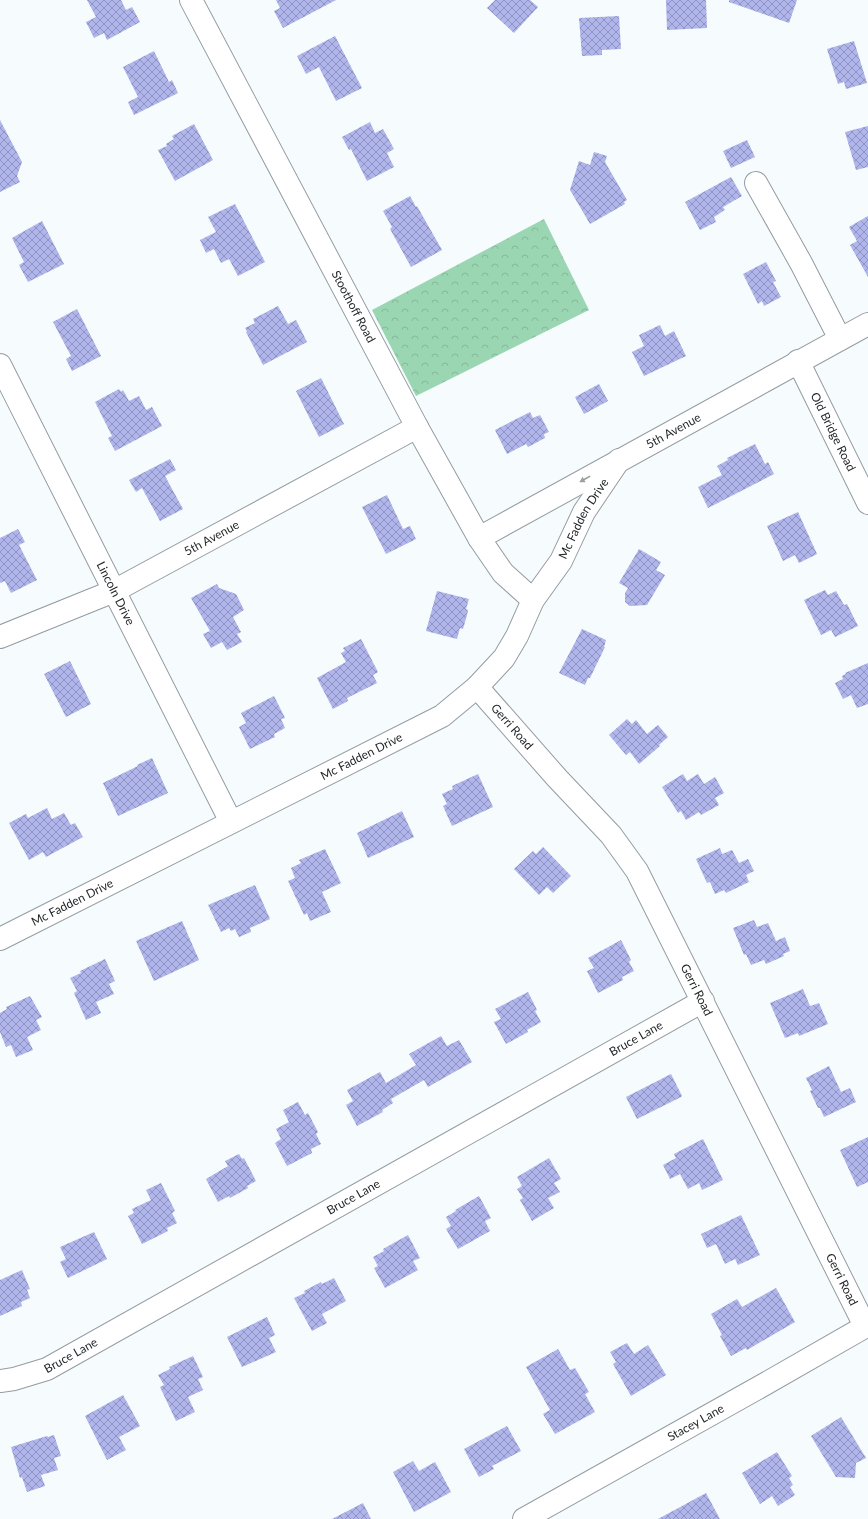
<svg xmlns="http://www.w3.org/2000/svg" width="868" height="1519" font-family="Lato,sans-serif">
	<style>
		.forest { fill: url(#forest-crowns) }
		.building { fill: url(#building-cross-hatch) }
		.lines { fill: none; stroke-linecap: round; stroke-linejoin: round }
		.minor-casing { stroke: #949ca2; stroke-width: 24 }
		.minor { stroke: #fff; stroke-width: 22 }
		.oneway { fill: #9c9e9f }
		.labels { text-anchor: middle; stroke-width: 3; stroke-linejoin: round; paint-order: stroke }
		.street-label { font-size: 12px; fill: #242729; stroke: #fff }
	</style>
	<defs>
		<pattern id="forest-crowns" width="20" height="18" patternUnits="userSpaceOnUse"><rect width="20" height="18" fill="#9bd6b2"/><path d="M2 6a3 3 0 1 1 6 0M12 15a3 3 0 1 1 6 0" fill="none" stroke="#85b899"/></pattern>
		<pattern id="building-cross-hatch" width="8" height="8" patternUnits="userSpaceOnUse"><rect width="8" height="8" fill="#b0b5ec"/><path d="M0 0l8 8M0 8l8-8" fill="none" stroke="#8f93bf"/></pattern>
	</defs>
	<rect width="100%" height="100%" fill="#f6fbfe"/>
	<path class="forest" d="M 544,219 L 589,310 L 416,396 L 372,310 Z"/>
	<path class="building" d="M 87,0 L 121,0 L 126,10 L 132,7 L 140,22 L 107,40 L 104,33 L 94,38 L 86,22 L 96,17 Z
		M 276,0 L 336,0 L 283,28 L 274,11 L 280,8 Z
		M 495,0 L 530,0 L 538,7 L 514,33 L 487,8 Z
		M 666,0 L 706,0 L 707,28 L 667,30 Z
		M 729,0 L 797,0 L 789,23 L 729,2 Z
		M 619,16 L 621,49 L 602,50 L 602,55 L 582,56 L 579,18 Z
		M 335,36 L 362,88 L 336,101 L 319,67 L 306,74 L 297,56 Z
		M 854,41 L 867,83 L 846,89 L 844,82 L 838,84 L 827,49 Z
		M 154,51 L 169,82 L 172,80 L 178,93 L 134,115 L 128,102 L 138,97 L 123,67 Z
		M 0,120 L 22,162 L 17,176 L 20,182 L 0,192 Z
		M 370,122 L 375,133 L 383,129 L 394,149 L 387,153 L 394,167 L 367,181 L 351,149 L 349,150 L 342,137 Z
		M 194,124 L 213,160 L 175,181 L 158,150 L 167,146 L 166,144 L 174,139 L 172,136 Z
		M 868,126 L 868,167 L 856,170 L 845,132 Z
		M 747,140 L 755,157 L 731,168 L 723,151 Z
		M 594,152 L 607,156 L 605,162 L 627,200 L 624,202 L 625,204 L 590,224 L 570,190 L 579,161 L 590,165 Z
		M 731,177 L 742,196 L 723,207 L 725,210 L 714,217 L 716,222 L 700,230 L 685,202 Z
		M 410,196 L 416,207 L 417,206 L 442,250 L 411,267 L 390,229 L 392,227 L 383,211 Z
		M 235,204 L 265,262 L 238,276 L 229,259 L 221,263 L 214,249 L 206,253 L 200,240 L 216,232 L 208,217 Z
		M 868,216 L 868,277 L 850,245 L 857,241 L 849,227 Z
		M 42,221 L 64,264 L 28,282 L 19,265 L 24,262 L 12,238 Z
		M 766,262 L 776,281 L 773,282 L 781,297 L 764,306 L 762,301 L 758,304 L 743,274 Z
		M 278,306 L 288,324 L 296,320 L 307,342 L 263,365 L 246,332 L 247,331 L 245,328 L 255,323 L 253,319 Z
		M 77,309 L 101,356 L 72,371 L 66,359 L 71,356 L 53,322 Z
		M 660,325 L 665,336 L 674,331 L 686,356 L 644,376 L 632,352 L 644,346 L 639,335 Z
		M 321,378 L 344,424 L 319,437 L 296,391 Z
		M 599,384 L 608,401 L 584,414 L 575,397 Z
		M 119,389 L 121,392 L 123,390 L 129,401 L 139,396 L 146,410 L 152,407 L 162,426 L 115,451 L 108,438 L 112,436 L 95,402 Z
		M 530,412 L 533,418 L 540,415 L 549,432 L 544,434 L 545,438 L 528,447 L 526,444 L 507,454 L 495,430 Z
		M 755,444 L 765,464 L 768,462 L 774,474 L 708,508 L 698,487 L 722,475 L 717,466 L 728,460 L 727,458 Z
		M 170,459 L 176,470 L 165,476 L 183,509 L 160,521 L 142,488 L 136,492 L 129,480 Z
		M 387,495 L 403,529 L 410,526 L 416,539 L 386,554 L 362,507 Z
		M 798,512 L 817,554 L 799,563 L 795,555 L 783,561 L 767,526 Z
		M 18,529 L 25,542 L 19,545 L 37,580 L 11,593 L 5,581 L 0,583 L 0,538 Z
		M 639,549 L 661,562 L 656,570 L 665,575 L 647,605 L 630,606 L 625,602 L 625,593 L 628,588 L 619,583 Z
		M 217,584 L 219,588 L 236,594 L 244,610 L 233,617 L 241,632 L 237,634 L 242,642 L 227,650 L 222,642 L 211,648 L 203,634 L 210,631 L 191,598 Z
		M 825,590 L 828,595 L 836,591 L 844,605 L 847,604 L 858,626 L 835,637 L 831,630 L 821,635 L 804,600 Z
		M 437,591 L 469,599 L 466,609 L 468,610 L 467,615 L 463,629 L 460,628 L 457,639 L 426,631 Z
		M 582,629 L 606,640 L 604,647 L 605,647 L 590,678 L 588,678 L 585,685 L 559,673 Z
		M 361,639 L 378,672 L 373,675 L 377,683 L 347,698 L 348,701 L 333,709 L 317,678 L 346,662 L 341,653 L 345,651 L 343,648 Z
		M 70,661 L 91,704 L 66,717 L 44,674 Z
		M 868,663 L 868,704 L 857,708 L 851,695 L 843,699 L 835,683 L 843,679 L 842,676 L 846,674 L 845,673 Z
		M 274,696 L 285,718 L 281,719 L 285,728 L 274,734 L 275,737 L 250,749 L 239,727 L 246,723 L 241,713 Z
		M 627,719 L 632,724 L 636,720 L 647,734 L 658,725 L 668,737 L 659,745 L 660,746 L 639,764 L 630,752 L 626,755 L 609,735 Z
		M 152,758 L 168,793 L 118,816 L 103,783 L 138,766 L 137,765 Z
		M 478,774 L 493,807 L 452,826 L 443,806 L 447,804 L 442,794 L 453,789 L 452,786 Z
		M 683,774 L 687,781 L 698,774 L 704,784 L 715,777 L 724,793 L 715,798 L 719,805 L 701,815 L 699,812 L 686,820 L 681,811 L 678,813 L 662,787 Z
		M 47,808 L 52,819 L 64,813 L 71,825 L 75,823 L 83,837 L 46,857 L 43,852 L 29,860 L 9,823 L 26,814 L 28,818 Z
		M 402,811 L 414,837 L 368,858 L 357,833 Z
		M 543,847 L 571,876 L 553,893 L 547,887 L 539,895 L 514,869 L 533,851 L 536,854 Z
		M 720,848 L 722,854 L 732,850 L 739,863 L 748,859 L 754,871 L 746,875 L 749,882 L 726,893 L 724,890 L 715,894 L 710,882 L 707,883 L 696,859 Z
		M 325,849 L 341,883 L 322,892 L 331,912 L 310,921 L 307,913 L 304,915 L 288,881 L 295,878 L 291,868 L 301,863 L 299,860 Z
		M 255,885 L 270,919 L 250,928 L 251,932 L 239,937 L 235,929 L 231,931 L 229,928 L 221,932 L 208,905 Z
		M 754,920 L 757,927 L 768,923 L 776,941 L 785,937 L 790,951 L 783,954 L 784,956 L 766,964 L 764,960 L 751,965 L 746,954 L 744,955 L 733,928 Z
		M 182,921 L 199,960 L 154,981 L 136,941 Z
		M 621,940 L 631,960 L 629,962 L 634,971 L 622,977 L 623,980 L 598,993 L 587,971 L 594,968 L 588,958 Z
		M 105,959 L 115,981 L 109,984 L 114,994 L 96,1002 L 101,1013 L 86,1020 L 74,993 L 77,991 L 70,978 L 81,973 L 80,971 Z
		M 803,989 L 810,1006 L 819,1003 L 828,1024 L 799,1036 L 798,1033 L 785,1038 L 770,1003 Z
		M 528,992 L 537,1010 L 535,1011 L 541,1022 L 527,1030 L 528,1032 L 506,1044 L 494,1022 L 501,1019 L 495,1009 Z
		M 30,996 L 42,1017 L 36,1020 L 41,1030 L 27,1037 L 33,1050 L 16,1057 L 11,1045 L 6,1047 L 0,1032 L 0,1013 L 7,1009 L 6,1007 Z
		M 441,1036 L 447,1046 L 459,1040 L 472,1062 L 428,1087 L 424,1080 L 391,1099 L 393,1103 L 382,1110 L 383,1112 L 357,1126 L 346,1105 L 353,1101 L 347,1090 L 380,1072 L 386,1083 L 416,1065 L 409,1054 Z
		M 829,1066 L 841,1092 L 850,1088 L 856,1102 L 824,1117 L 820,1108 L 818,1108 L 810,1091 L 812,1090 L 806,1078 Z
		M 671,1074 L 682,1096 L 681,1097 L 637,1119 L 626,1097 Z
		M 298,1102 L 305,1115 L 308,1113 L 318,1132 L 316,1134 L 321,1144 L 311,1149 L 312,1153 L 287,1166 L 275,1143 L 281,1139 L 276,1129 L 289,1122 L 283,1110 Z
		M 868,1137 L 868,1182 L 857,1187 L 840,1150 Z
		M 703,1139 L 723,1180 L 702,1190 L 699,1183 L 688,1189 L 680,1174 L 670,1179 L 663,1165 L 676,1158 L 674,1154 Z
		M 239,1154 L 242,1159 L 244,1158 L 256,1181 L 247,1186 L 248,1188 L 230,1198 L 229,1196 L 218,1202 L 206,1179 L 228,1166 L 225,1161 Z
		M 549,1158 L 561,1179 L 554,1183 L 560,1192 L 548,1198 L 554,1208 L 532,1221 L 520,1200 L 523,1198 L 517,1189 L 522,1186 L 517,1177 Z
		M 161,1183 L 175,1211 L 172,1213 L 177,1223 L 167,1228 L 168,1231 L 142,1244 L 128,1216 L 134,1213 L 132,1209 L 151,1200 L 146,1190 Z
		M 479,1196 L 491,1218 L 485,1221 L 490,1231 L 458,1249 L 446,1229 L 451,1226 L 446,1217 L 456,1211 L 455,1210 Z
		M 741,1215 L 760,1255 L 738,1265 L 735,1259 L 725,1264 L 716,1244 L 707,1248 L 701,1234 Z
		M 94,1232 L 107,1259 L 68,1278 L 60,1262 L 66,1259 L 60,1247 Z
		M 408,1235 L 420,1258 L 413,1261 L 418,1270 L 385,1288 L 374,1268 L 378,1266 L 373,1257 L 384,1251 L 383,1249 Z
		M 22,1270 L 30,1289 L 27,1290 L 30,1298 L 21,1302 L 22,1306 L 0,1316 L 0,1280 Z
		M 334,1278 L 346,1301 L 322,1314 L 327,1323 L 312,1331 L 294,1298 L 305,1293 L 304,1291 L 321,1282 L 322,1284 Z
		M 776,1288 L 795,1322 L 747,1350 L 746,1348 L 731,1356 L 720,1336 L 722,1335 L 711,1314 L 737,1299 L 742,1307 Z
		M 267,1317 L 275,1335 L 269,1338 L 276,1352 L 242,1367 L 227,1337 Z
		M 627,1343 L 634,1354 L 648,1345 L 666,1375 L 631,1396 L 613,1364 L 616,1362 L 610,1352 Z
		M 558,1349 L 570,1370 L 575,1368 L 589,1392 L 585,1394 L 595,1412 L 555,1434 L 543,1414 L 550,1410 L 526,1367 Z
		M 193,1356 L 203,1377 L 198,1379 L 203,1390 L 188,1397 L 195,1412 L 176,1421 L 160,1387 L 164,1385 L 158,1375 L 170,1369 L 169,1367 Z
		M 123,1395 L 140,1426 L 119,1437 L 126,1450 L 107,1460 L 85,1416 Z
		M 841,1417 L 866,1458 L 856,1463 L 855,1478 L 836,1477 L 811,1436 Z
		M 507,1426 L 521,1451 L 492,1466 L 494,1469 L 479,1477 L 464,1449 Z
		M 54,1435 L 61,1456 L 54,1458 L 58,1470 L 41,1475 L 45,1486 L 27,1492 L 22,1477 L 20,1478 L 11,1447 L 47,1436 L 48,1437 Z
		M 777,1452 L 792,1476 L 789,1478 L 793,1485 L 790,1487 L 795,1495 L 778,1506 L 772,1496 L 760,1504 L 742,1473 Z
		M 413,1461 L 419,1471 L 435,1462 L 451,1492 L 414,1512 L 393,1472 Z
		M 706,1493 L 720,1519 L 658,1519 Z
		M 363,1503 L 371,1519 L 332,1519 Z"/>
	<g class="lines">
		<defs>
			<g id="minor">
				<path id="s1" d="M 191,0 L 417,427 L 479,538 L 503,573 L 533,600"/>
				<path d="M 756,183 L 801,263 L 840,339"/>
				<path id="s2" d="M 798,361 L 868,503"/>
				<path id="s3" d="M 0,365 L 231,822"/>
				<path id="s4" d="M 479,538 L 868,324"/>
				<path id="s5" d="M 0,637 L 114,591 L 417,427"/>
				<path id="s6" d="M 477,687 L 557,778 L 611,835 L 637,871 L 865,1326"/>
				<path id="s7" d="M 0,939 L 442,716 L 477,687 L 504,658 L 517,636 L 533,600 L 561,561 L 584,512 L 619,460"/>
				<path id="s8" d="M 0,1381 L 14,1379 L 47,1369 L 703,1001"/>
				<path id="s9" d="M 524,1519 L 765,1384 L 868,1325"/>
			</g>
		</defs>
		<use href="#minor" class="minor-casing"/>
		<use href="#minor" class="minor"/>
	</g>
	<defs><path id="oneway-solid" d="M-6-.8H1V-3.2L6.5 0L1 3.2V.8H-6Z"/></defs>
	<use class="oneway" href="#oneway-solid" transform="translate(585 479) rotate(151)"/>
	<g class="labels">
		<g class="street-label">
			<text dy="4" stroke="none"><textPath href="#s1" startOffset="347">Stoothoff Road</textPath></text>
			<text dy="4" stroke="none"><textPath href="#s4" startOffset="222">5th Avenue</textPath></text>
			<text dy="4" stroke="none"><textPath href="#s2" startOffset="79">Old Bridge Road</textPath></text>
			<text dy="4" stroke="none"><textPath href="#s7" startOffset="741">Mc Fadden Drive</textPath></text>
			<text dy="4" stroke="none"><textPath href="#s5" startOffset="234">5th Avenue</textPath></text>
			<text dy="4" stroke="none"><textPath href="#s3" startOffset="256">Lincoln Drive</textPath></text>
			<text dy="4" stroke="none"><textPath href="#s6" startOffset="53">Gerri Road</textPath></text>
			<text dy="4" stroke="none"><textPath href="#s7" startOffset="405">Mc Fadden Drive</textPath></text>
			<text dy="4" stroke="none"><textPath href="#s7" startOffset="81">Mc Fadden Drive</textPath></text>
			<text dy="4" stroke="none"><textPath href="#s6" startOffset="377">Gerri Road</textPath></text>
			<text dy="4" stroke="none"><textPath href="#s8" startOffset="724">Bruce Lane</textPath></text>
			<text dy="4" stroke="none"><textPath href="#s8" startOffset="400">Bruce Lane</textPath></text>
			<text dy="4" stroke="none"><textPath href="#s6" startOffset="701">Gerri Road</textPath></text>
			<text dy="4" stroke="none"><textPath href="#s8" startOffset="76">Bruce Lane</textPath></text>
			<text dy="4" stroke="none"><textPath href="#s9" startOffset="197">Stacey Lane</textPath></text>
		</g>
	</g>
</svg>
